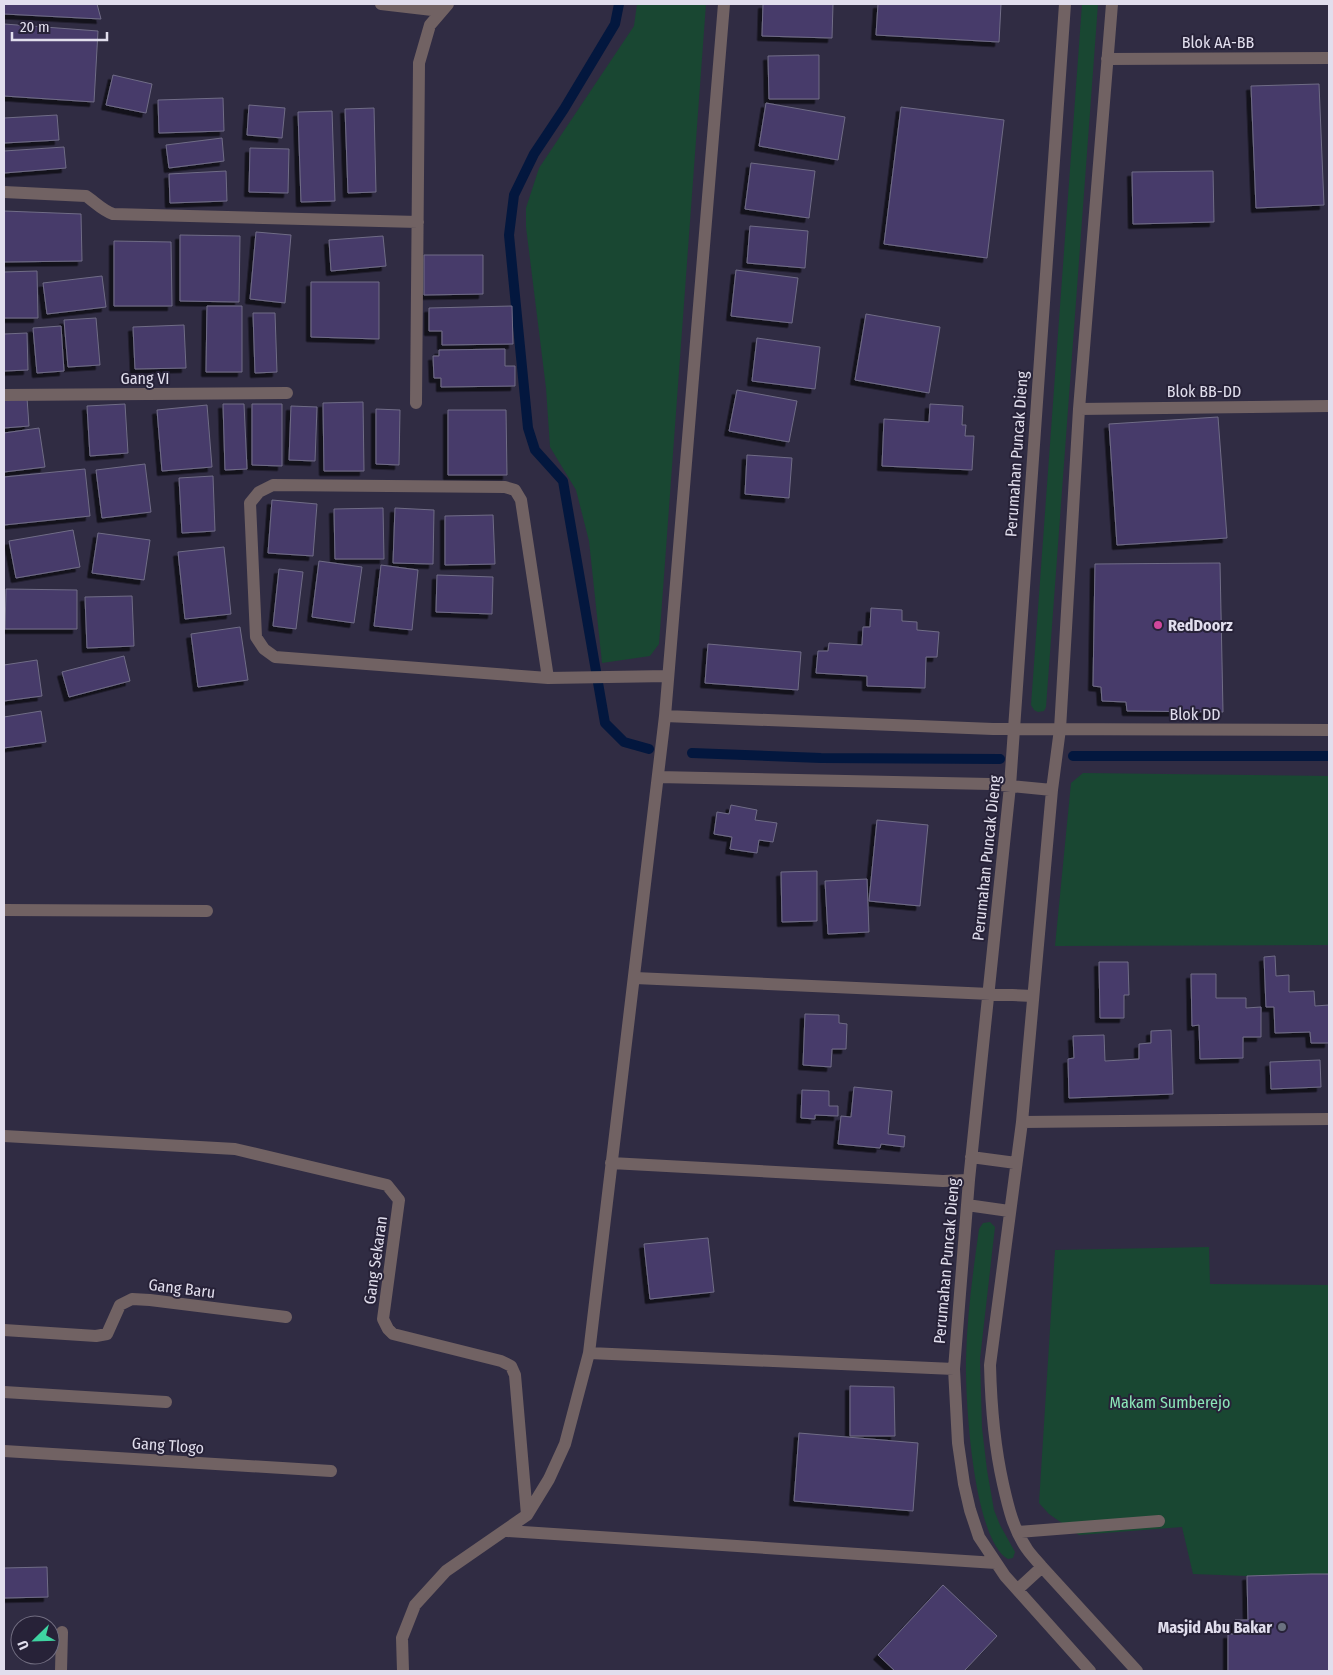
<svg xmlns="http://www.w3.org/2000/svg" width="1333" height="1675" font-family="'Fira Sans Condensed',sans-serif">
	<style>
		.green { fill: #194732 }
		.lines { fill: none; stroke-linecap: round; stroke-linejoin: round }
		.stream { stroke: #03173e; stroke-width: 10 }
		.building { fill: #463b6a; stroke: #706c86; filter: url(#shadow) }
		.minor { stroke: #716263; stroke-width: 12 }
		.hotel-dot { fill: #d1479c; stroke: #272238; stroke-width: 2 }
		.worship-dot { fill: #6b7280; stroke: #272238; stroke-width: 2 }
		.labels { text-anchor: middle; stroke-width: 4; stroke-linejoin: round; paint-order: stroke }
		.street-label { font-size: 16px; fill: #e1deed; stroke: #272238 }
		.poi-label { font-size: 16px; font-weight: bold; fill: #e1deed; stroke: #272238; text-anchor: start }
		.park-label { font-size: 16px; fill: #8be6b8; stroke: #272238 }
	</style>
	<defs>
		<filter id="shadow"><feDropShadow dx="-4.5" dy="4.5" stdDeviation="0" flood-color="#0009"/></filter>
	</defs>
	<rect width="100%" height="100%" fill="#302c43"/>
	<path class="green" d="M 637,4 L 706,4 L 659,644 L 650,656 L 602,663 L 589,541 L 576,490 L 550,447 L 546,388 L 526,227 L 526,208 L 539,168 L 634,26 Z
		M 1082,4 L 1098,4 L 1046,707 L 1044,711 L 1038,712 L 1034,710 L 1031,705 Z
		M 1083,773 L 1329,776 L 1329,945 L 1055,946 L 1071,783 Z
		M 990,1222 L 995,1227 L 980,1359 L 982,1428 L 987,1470 L 994,1510 L 1000,1525 L 1015,1552 L 1013,1558 L 1008,1559 C 973,1540 965,1398 966,1359 C 967,1315 973,1272 979,1229 L 983,1223 Z
		M 1209,1247 L 1210,1284 L 1329,1285 L 1329,1574 L 1247,1576 L 1193,1574 L 1182,1527 L 1079,1535 L 1049,1514 L 1039,1503 L 1055,1250 Z"/>
	<g class="lines">
		<path class="stream" d="M 619,4 L 615,24 L 564,109 L 534,154 L 514,195 L 509,235 L 528,428 L 535,450 L 563,481 L 605,723 L 624,742 L 649,749
			M 692,753 L 821,758 L 1000,759
			M 1073,756 L 1329,756"/>
	</g>
	<path class="building" d="M 4,4 L 97,4 L 101,19 L 4,14 Z
		M 763,4 L 833,4 L 832,38 L 762,36 Z
		M 878,4 L 1001,4 L 999,42 L 876,35 Z
		M 4,24 L 98,31 L 94,102 L 4,96 Z
		M 819,55 L 819,99 L 769,99 L 768,56 Z
		M 113,75 L 152,84 L 146,113 L 106,105 Z
		M 1319,84 L 1324,205 L 1256,208 L 1251,86 Z
		M 223,98 L 224,131 L 159,133 L 158,100 Z
		M 766,103 L 845,117 L 838,160 L 759,146 Z
		M 249,105 L 285,108 L 282,138 L 247,135 Z
		M 901,107 L 1004,120 L 987,258 L 884,244 Z
		M 374,108 L 376,192 L 348,193 L 345,109 Z
		M 332,111 L 335,201 L 301,202 L 298,112 Z
		M 57,115 L 59,140 L 4,143 L 4,118 Z
		M 222,138 L 224,161 L 169,168 L 166,145 Z
		M 64,147 L 66,168 L 4,173 L 4,151 Z
		M 250,148 L 289,149 L 288,193 L 249,192 Z
		M 751,163 L 815,171 L 809,218 L 745,209 Z
		M 226,171 L 227,201 L 170,203 L 169,174 Z
		M 1213,171 L 1214,222 L 1133,224 L 1132,172 Z
		M 4,211 L 81,214 L 82,261 L 4,262 Z
		M 750,226 L 808,231 L 805,268 L 747,263 Z
		M 256,232 L 291,235 L 285,303 L 250,299 Z
		M 180,235 L 240,236 L 239,302 L 180,301 Z
		M 383,236 L 386,266 L 331,271 L 329,240 Z
		M 114,241 L 171,242 L 172,306 L 114,306 Z
		M 424,255 L 483,255 L 483,294 L 424,295 Z
		M 736,270 L 798,278 L 792,323 L 731,316 Z
		M 37,271 L 38,318 L 4,318 L 4,272 Z
		M 102,276 L 106,307 L 47,314 L 43,283 Z
		M 311,282 L 379,282 L 379,339 L 311,337 Z
		M 207,306 L 242,306 L 242,372 L 206,372 Z
		M 512,306 L 513,344 L 442,345 L 442,331 L 429,331 L 429,308 Z
		M 253,313 L 275,313 L 277,372 L 255,373 Z
		M 866,314 L 940,327 L 929,393 L 855,380 Z
		M 96,318 L 100,365 L 68,367 L 64,320 Z
		M 184,325 L 186,368 L 135,369 L 133,327 Z
		M 61,326 L 64,371 L 37,373 L 33,328 Z
		M 27,333 L 28,370 L 4,371 L 4,334 Z
		M 757,338 L 820,347 L 815,389 L 752,381 Z
		M 505,349 L 505,366 L 515,366 L 515,386 L 441,387 L 441,378 L 434,378 L 433,356 L 439,356 L 439,350 Z
		M 737,390 L 797,401 L 789,442 L 729,431 Z
		M 27,398 L 29,426 L 4,428 L 4,400 Z
		M 363,402 L 364,471 L 324,471 L 323,403 Z
		M 125,404 L 128,453 L 90,456 L 87,406 Z
		M 223,404 L 244,404 L 247,469 L 225,470 Z
		M 252,404 L 282,404 L 282,466 L 252,465 Z
		M 930,404 L 963,406 L 962,425 L 966,425 L 965,436 L 974,436 L 972,470 L 882,466 L 884,419 L 929,422 Z
		M 207,405 L 212,467 L 162,471 L 157,410 Z
		M 291,406 L 317,407 L 315,461 L 289,460 Z
		M 376,409 L 400,410 L 399,465 L 376,464 Z
		M 448,410 L 506,410 L 507,475 L 448,475 Z
		M 1218,417 L 1227,538 L 1117,545 L 1109,424 Z
		M 39,428 L 45,467 L 4,472 L 4,433 Z
		M 747,455 L 792,458 L 789,498 L 745,494 Z
		M 145,464 L 151,512 L 102,518 L 96,470 Z
		M 85,469 L 90,516 L 4,525 L 4,477 Z
		M 213,476 L 215,531 L 182,533 L 179,478 Z
		M 272,500 L 317,504 L 313,556 L 268,553 Z
		M 383,508 L 384,559 L 335,559 L 334,509 Z
		M 395,508 L 434,510 L 433,564 L 393,563 Z
		M 493,515 L 495,564 L 445,565 L 445,516 Z
		M 73,530 L 80,567 L 16,578 L 9,541 Z
		M 98,533 L 150,540 L 144,580 L 92,573 Z
		M 224,547 L 231,614 L 185,619 L 178,552 Z
		M 319,561 L 362,567 L 354,623 L 312,617 Z
		M 1220,563 L 1223,712 L 1127,711 L 1126,702 L 1102,701 L 1101,687 L 1093,686 L 1095,564 Z
		M 381,565 L 418,570 L 412,630 L 374,626 Z
		M 279,569 L 303,572 L 296,629 L 273,626 Z
		M 437,575 L 493,577 L 492,614 L 436,612 Z
		M 6,589 L 77,590 L 77,629 L 5,629 Z
		M 132,596 L 134,646 L 87,648 L 85,597 Z
		M 871,608 L 902,610 L 902,621 L 917,622 L 917,630 L 939,632 L 937,657 L 926,657 L 925,688 L 867,686 L 867,676 L 816,673 L 818,651 L 828,651 L 829,643 L 862,645 L 863,627 L 870,627 Z
		M 240,627 L 248,680 L 198,687 L 191,634 Z
		M 708,644 L 801,652 L 798,690 L 705,683 Z
		M 124,656 L 130,681 L 69,697 L 62,672 Z
		M 37,660 L 42,696 L 4,701 L 4,665 Z
		M 41,711 L 46,742 L 4,748 L 4,717 Z
		M 731,805 L 757,810 L 755,820 L 777,823 L 773,842 L 759,840 L 757,853 L 730,849 L 732,837 L 714,834 L 717,812 L 729,814 Z
		M 877,820 L 928,825 L 920,906 L 869,901 Z
		M 817,871 L 817,921 L 782,922 L 781,872 Z
		M 867,879 L 869,932 L 828,934 L 825,881 Z
		M 1275,956 L 1276,976 L 1289,975 L 1289,992 L 1314,991 L 1315,1006 L 1329,1005 L 1329,1043 L 1311,1043 L 1310,1032 L 1275,1033 L 1274,1007 L 1266,1007 L 1264,957 Z
		M 1099,962 L 1128,962 L 1129,995 L 1124,995 L 1124,1018 L 1100,1018 Z
		M 1191,974 L 1216,974 L 1216,998 L 1246,998 L 1246,1008 L 1261,1007 L 1261,1037 L 1243,1037 L 1243,1058 L 1200,1059 L 1199,1025 L 1192,1026 Z
		M 805,1014 L 839,1015 L 839,1023 L 847,1024 L 846,1049 L 832,1049 L 831,1067 L 803,1065 Z
		M 1171,1030 L 1173,1094 L 1069,1098 L 1068,1059 L 1074,1058 L 1073,1036 L 1104,1035 L 1105,1061 L 1139,1059 L 1139,1044 L 1151,1043 L 1151,1031 Z
		M 1320,1060 L 1321,1087 L 1271,1089 L 1270,1062 Z
		M 854,1087 L 892,1091 L 888,1134 L 905,1136 L 904,1147 L 881,1144 L 880,1148 L 838,1144 L 841,1116 L 851,1117 Z
		M 802,1090 L 829,1091 L 829,1106 L 838,1106 L 838,1116 L 815,1115 L 815,1119 L 801,1118 Z
		M 708,1238 L 714,1292 L 650,1299 L 644,1244 Z
		M 850,1386 L 894,1387 L 895,1436 L 850,1436 Z
		M 799,1433 L 918,1443 L 913,1511 L 794,1501 Z
		M 47,1567 L 48,1597 L 4,1598 L 4,1568 Z
		M 1311,1574 L 1329,1574 L 1329,1671 L 1228,1671 L 1228,1634 L 1236,1634 L 1235,1620 L 1248,1620 L 1247,1576 Z
		M 943,1585 L 997,1636 L 964,1671 L 895,1671 L 878,1655 Z"/>
	<g class="lines">
		<path class="minor" d="M 381,4 L 441,11
			M 1065,4 L 1010,786 L 969,1180 L 954,1369 L 958,1443 L 964,1484 L 970,1510 L 979,1537 L 1005,1576 L 1090,1671
			M 1112,4 L 1079,409 L 1060,729 L 1052,790 L 1022,1122 L 990,1365 C 991,1405 994,1444 1003,1484 C 1008,1506 1013,1529 1027,1549 C 1031,1555 1037,1561 1042,1567 L 1137,1671
			M 1107,59 L 1329,58
			M 4,192 L 86,196 C 95,202 102,210 113,214 L 418,222
			M 4,395 L 287,393
			M 416,403 L 419,63 L 430,25 L 448,4
			M 1079,409 L 1329,406
			M 548,678 L 521,500 L 515,490 L 505,487 L 273,485 L 259,492 L 250,503 L 256,637 L 264,649 L 275,657 L 548,678 L 668,676
			M 665,716 L 993,729 L 1329,730
			M 658,777 L 990,784 L 1052,790
			M 4,910 L 207,911
			M 635,978 L 1033,996
			M 1022,1122 L 1329,1119
			M 4,1136 L 235,1149 L 387,1185 L 399,1200 L 383,1319 L 388,1329 L 393,1334 L 501,1361 L 511,1366 L 515,1375 L 527,1515
			M 971,1157 L 1016,1163
			M 611,1163 L 943,1181 L 969,1180
			M 967,1205 L 1009,1211
			M 4,1330 L 96,1336 L 107,1334 L 120,1305 L 132,1299 L 150,1300 L 286,1317
			M 589,1353 L 954,1369
			M 4,1392 L 166,1402
			M 4,1451 L 331,1471
			M 507,1531 L 996,1563
			M 1018,1532 L 1159,1521
			M 1018,1589 L 1042,1567
			M 61,1671 L 62,1632
			M 403,1671 L 402,1638 L 415,1605 L 446,1571 L 527,1515 L 549,1479 L 565,1444 L 589,1353 L 665,716 L 724,4"/>
	</g>
	<circle class="hotel-dot" cx="1158" cy="625" r="5"/>
	<circle class="worship-dot" cx="1282" cy="1627" r="5"/>
	<g class="labels">
		<g class="street-label">
			<text x="1218" y="48">Blok AA-BB</text>
			<text x="145" y="384">Gang VI</text>
			<text x="1204" y="397">Blok BB-DD</text>
			<text transform="translate(1016 454) rotate(-86)" y="6">Perumahan Puncak Dieng</text>
			<text x="1195" y="720">Blok DD</text>
			<text transform="translate(986 858) rotate(-84)" y="6">Perumahan Puncak Dieng</text>
			<text transform="translate(375 1260) rotate(-82)" y="6">Gang Sekaran</text>
			<text transform="translate(946 1261) rotate(-85)" y="6">Perumahan Puncak Dieng</text>
			<text transform="translate(182 1288) rotate(7)" y="6">Gang Baru</text>
			<text transform="translate(168 1445) rotate(4)" y="6">Gang Tlogo</text>
		</g>
		<g class="poi-label">
			<text x="1168" y="631">RedDoorz</text>
			<text x="1272" y="1633" text-anchor="end">Masjid Abu Bakar</text>
		</g>
		<g class="park-label">
			<text x="1170" y="1408">Makam Sumberejo</text>
		</g>
	</g>
	<rect width="1333" height="1675" fill="none" stroke="#e1deed" stroke-width="10"/>
	<g transform="translate(35 1640) rotate(247)"><circle r="24" fill="#272238" stroke="#716d80"/>
	<path d="M0-4L9 19L0 12L-9 19Z" fill="#3fd4a2"/>
	<text y="-8" font-size="14" font-weight="bold" text-anchor="middle" fill="#e1deed">U</text>
	</g>
	<path d="M12 32v8h95v-8" fill="none" stroke="#e1deed" stroke-width="2.5"/>
	<text x="20" y="32" font-size="15" fill="#e1deed" stroke="#272238" stroke-width="4" paint-order="stroke">20 m</text>
</svg>
